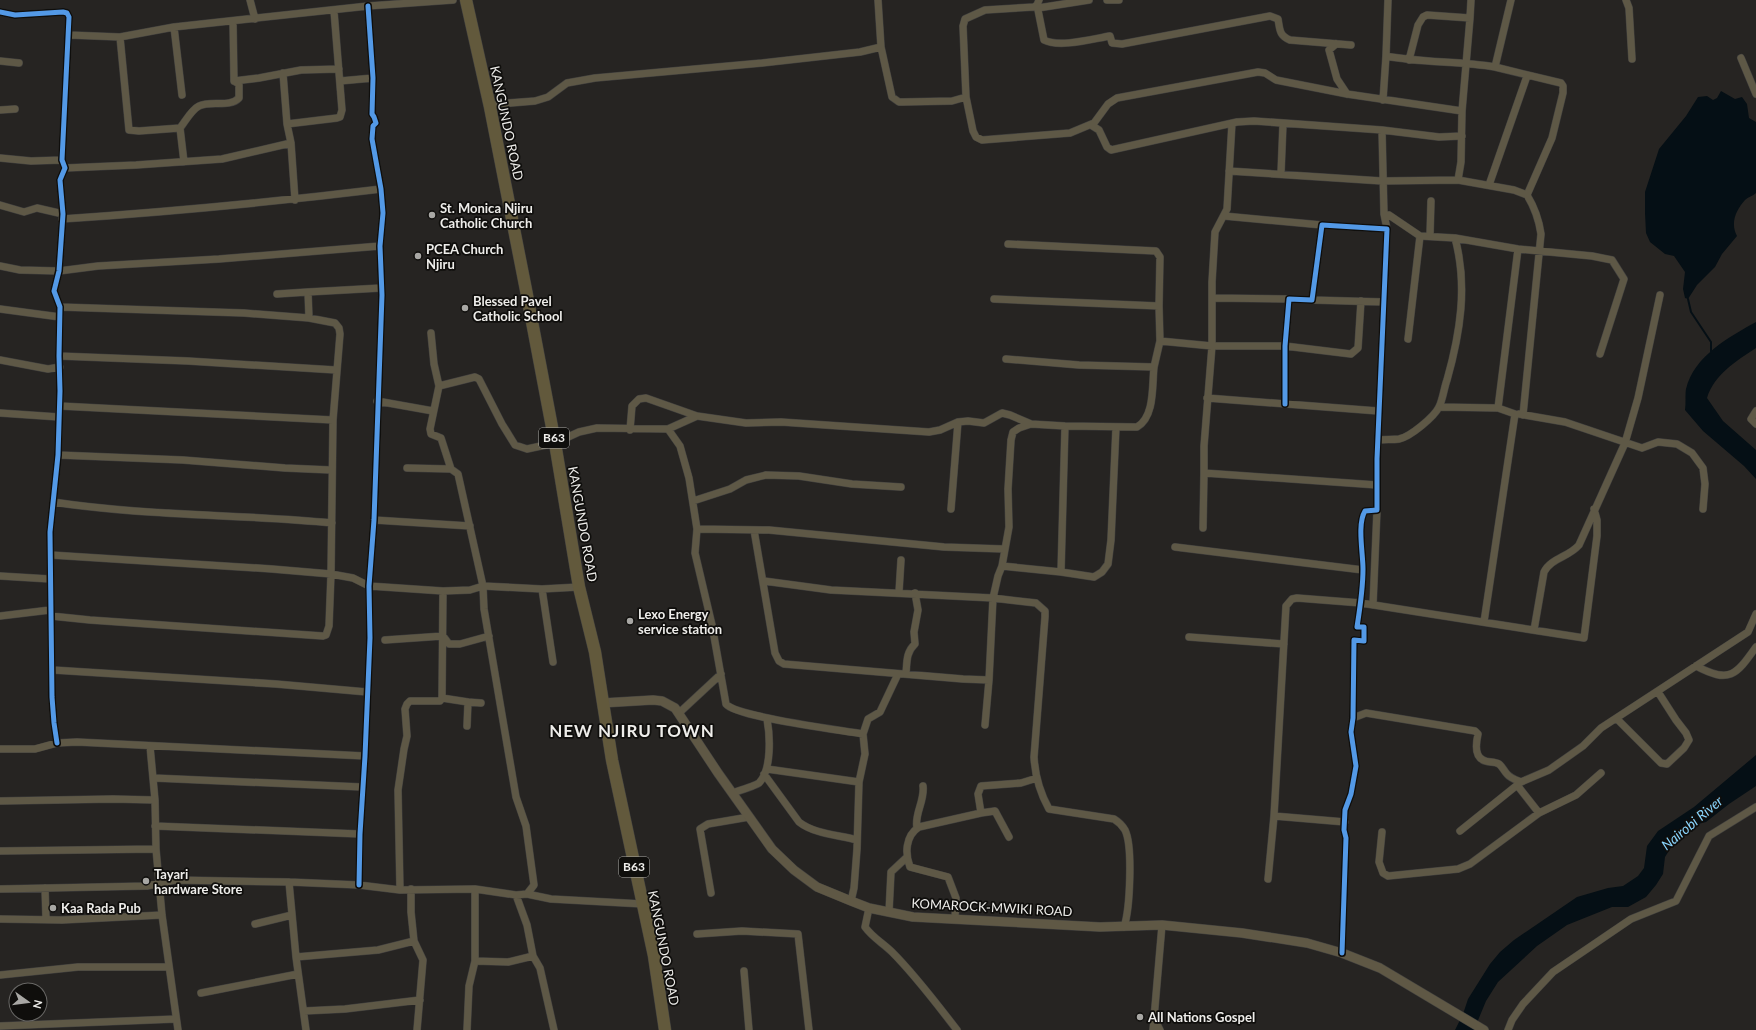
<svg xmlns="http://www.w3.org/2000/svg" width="1756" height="1030" font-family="Lato,sans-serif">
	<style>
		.water { fill: #050f15 }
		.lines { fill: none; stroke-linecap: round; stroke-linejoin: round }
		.stream { stroke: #050f15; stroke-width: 2 }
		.street-casing { stroke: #41403f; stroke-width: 8 }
		.secondary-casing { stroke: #41403f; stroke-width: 10 }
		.highway-casing { stroke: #41403f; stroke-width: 13 }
		.street { stroke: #5e5846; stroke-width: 7 }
		.secondary { stroke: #5f5845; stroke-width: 9 }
		.highway { stroke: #62593c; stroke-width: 12 }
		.cycleway-casing { stroke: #0f0e0c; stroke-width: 8 }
		.cycleway { stroke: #5399e6; stroke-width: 5 }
		.poi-dot { fill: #a8a7a4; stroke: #0f0e0c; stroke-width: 1.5 }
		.labels { text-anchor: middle; stroke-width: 3.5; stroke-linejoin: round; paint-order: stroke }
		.shield { fill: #0f0e0c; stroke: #abaaa7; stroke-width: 1 }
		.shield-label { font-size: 12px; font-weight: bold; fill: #eeedea }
		.street-label { font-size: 13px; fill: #eeedea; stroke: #0f0e0c }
		.poi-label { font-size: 13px; font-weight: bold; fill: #eeedea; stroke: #0f0e0c; text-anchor: start }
		.water-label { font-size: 14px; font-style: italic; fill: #8ad5fd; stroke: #0f0e0c }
		.district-label { font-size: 17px; font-weight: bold; letter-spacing: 1px; fill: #eeedea; stroke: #0f0e0c }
	</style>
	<rect width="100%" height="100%" fill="#262422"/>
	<path class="water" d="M 1721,91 L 1735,99 L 1742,97 L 1747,104 L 1749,118 L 1756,122 L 1756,193 C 1753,196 1748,197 1745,200 C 1736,210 1730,223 1737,236 L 1722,254 L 1715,267 L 1697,285 L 1688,299 L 1685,298 L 1683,289 L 1685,272 L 1674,256 L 1665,254 L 1650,242 L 1646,233 L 1645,213 L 1645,192 L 1659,149 L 1686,116 L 1698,97 L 1707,96 L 1713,100 L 1717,98 Z
		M 1756,322 L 1756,348 C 1736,361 1714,375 1707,398 L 1723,421 L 1756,450 L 1756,479 L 1744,466 L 1703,431 L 1685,410 C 1686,403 1685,395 1686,389 C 1694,356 1729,337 1756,322 Z
		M 1756,755 L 1756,786 L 1729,804 L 1706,822 L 1698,824 L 1677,838 L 1665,857 L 1663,874 L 1656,885 L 1646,897 L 1628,907 L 1612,907 L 1567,925 L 1537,946 L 1498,982 L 1486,1001 L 1474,1030 L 1455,1030 L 1463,1014 L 1468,999 L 1490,964 L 1500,952 L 1514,940 L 1577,897 L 1608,888 L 1623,886 L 1638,876 L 1644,868 L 1647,846 L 1658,831 L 1694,807 Z"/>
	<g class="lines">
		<path class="stream" d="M 1688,299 L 1691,312 L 1711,342 L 1711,353"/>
		<defs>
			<path id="street" d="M 250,0 L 255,19
				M 878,0 L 881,47
				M 1039,0 L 1037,5 L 1034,7 L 985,10 L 965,19 L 963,26 L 966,97 L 973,131 L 976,137 L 982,140 L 1070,133 L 1094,123 L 1108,104 L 1117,98 L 1258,72 L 1265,73 L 1276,80 L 1347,94 L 1462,111
				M 1107,0 L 1119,0
				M 1626,0 L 1629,8 L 1632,59
				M 1037,5 L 1044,40 C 1059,48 1092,39 1110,36 L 1112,43 L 1122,44 L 1270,16 L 1278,19 C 1280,30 1279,35 1290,40 L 1351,45
				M 1038,8 L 1089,0
				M 0,12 L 15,15 L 63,12 L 67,13 L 69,17 L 62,160 L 65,168 L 60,180 L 63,214 L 59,271 L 54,291 L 60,307 L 59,356 L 60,391 L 58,455 L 50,532 L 52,697 L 54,723 L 57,743
				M 174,27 L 182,95
				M 69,35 L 120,37 L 174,27 L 368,6 L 453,0
				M 120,37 L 129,130 L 139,131 L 180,128
				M 1336,44 L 1329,50 L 1337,79 L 1347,94
				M 1386,56 L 1388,0
				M 1741,58 L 1756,94
				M 1409,60 L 1418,25 L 1423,17 L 1427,15 L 1470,18 L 1471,0
				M 0,61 L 19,63
				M 1495,67 L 1561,83 L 1563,86 L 1563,93 L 1552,138 L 1527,195 C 1535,208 1539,220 1541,234 L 1523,415
				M 283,73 L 287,124
				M 234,81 L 259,78 L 301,70 L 339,69
				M 340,81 L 373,78
				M 1383,100 L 1386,56 C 1422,63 1459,61 1495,67 L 1511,0
				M 490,107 L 497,104 L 535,101 L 548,97 L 567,83 L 595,78 L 762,63 L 860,52 L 881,47 L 892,97 L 899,102 L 903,102 L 952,101 L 966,97
				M 0,110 L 15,109
				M 1232,123 L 1227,209 L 1215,232 L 1212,282 L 1212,346 L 1204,446 L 1204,473 L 1377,485
				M 1091,125 L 1099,130 L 1107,147 L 1111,150 L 1237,122 L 1254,121 L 1382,130 L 1439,137 L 1462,136
				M 1382,130 L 1384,214
				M 0,158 L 31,161 L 62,160
				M 184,162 L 180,128 C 185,122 191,110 199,106 C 210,100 230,108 239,98 L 239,84 L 234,81 L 233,21
				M 65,168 L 136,165 L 222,159 L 291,143
				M 1229,171 L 1382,181 L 1458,180 L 1461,162 L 1462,111 L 1470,18
				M 1281,173 L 1283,124
				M 1458,180 L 1514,190 L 1527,195
				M 1489,185 L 1527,76
				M 295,200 L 291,143 L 287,124 L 337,118 L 340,117 L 342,110 L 334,11
				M 0,205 L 24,212 L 37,208 L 63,214
				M 1224,216 L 1322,225
				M 62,219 C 168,212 274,202 381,189
				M 1387,229 L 1384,214 L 1389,215 L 1420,236 L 1455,238 L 1518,249 L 1592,256 L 1612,260 L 1624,279 L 1600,354
				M 1430,235 L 1431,201
				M 1008,244 L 1156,251 L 1160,257 L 1159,306
				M 0,266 L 20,270 L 59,271 L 98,266 L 219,259 L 380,246
				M 277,294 L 308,292
				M 1212,298 L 1289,299
				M 994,299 L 1159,306 L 1160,341 L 1154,367 L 1079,365 L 1006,359
				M 1312,300 L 1384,302
				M 0,309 L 60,317
				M 309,318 L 308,292 L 381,288
				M 431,333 L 434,364 L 439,386 L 430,429 L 431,434 L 441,438 L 451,469 L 458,474 L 483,586 L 484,609 L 516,797 L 526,826 L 534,885 L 527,894
				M 1408,339 L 1420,236
				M 1160,341 L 1212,346 L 1285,346 L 1351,354 L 1358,348 L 1361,301
				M 59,356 L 188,361 L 336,370
				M 0,360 L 48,369 L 60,367
				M 439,386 L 475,377 L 479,379 L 502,424 L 515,445 L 527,449 L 555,443 L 579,432 L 597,428 L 668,429
				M 1207,398 L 1378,411
				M 377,401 L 433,411
				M 1285,404 L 1285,346 L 1289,299 L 1312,300 L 1322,225 L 1387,229 L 1377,459 L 1377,510 L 1365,511 C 1357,524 1363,553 1363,569 C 1363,588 1360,608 1357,627 L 1364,627 L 1364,641 L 1354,640 L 1353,718 L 1351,732 L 1356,766 L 1351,794 L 1345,810 L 1344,830 L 1346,838 L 1342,953
				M 60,406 L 333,420
				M 1439,407 L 1498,408 L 1515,414 L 1484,622
				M 1498,408 L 1518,249
				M 1756,411 L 1751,419 L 1756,424
				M 0,413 L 59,417
				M 1519,414 L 1565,422 L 1642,448 L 1658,442 L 1677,444 L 1692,453 L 1703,468 L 1705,484 L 1703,509
				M 630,430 L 632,406 L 639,399 L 646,398 L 697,416
				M 1378,440 C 1385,439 1392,440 1399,439 C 1410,437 1434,417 1439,407 C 1443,399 1444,388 1447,380 C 1460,334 1468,286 1455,238
				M 58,455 L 183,460 L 285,468 L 331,470
				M 407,468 L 451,469
				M 693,501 L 730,489 L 746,480 L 766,475 L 799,476 L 852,484 L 901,487
				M 53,502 C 144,516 240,514 332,523
				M 951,509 L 958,422
				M 374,520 L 470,526
				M 1203,528 L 1204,473
				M 697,529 L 769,530 L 944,547 L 1004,549
				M 754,530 L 775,653 L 779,661 L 784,664 L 963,679 L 989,680
				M 1175,547 L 1363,570
				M 51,555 L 272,569 L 331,574 L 353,578 L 369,586 L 443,591 L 470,590 L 483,586 L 542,589 L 579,587
				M 1002,566 L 1061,572 L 1065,426
				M 1061,572 L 1094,577 L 1102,572 L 1108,564 L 1111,540 L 1116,427
				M 0,576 L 50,579
				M 764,581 L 831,590 L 993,598 L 998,576 L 1002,566 L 1009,527 L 1008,489 L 1011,440 L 1013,432 L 1019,428 L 1031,424 L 1065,426 L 1137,427 C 1155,417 1152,385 1154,367
				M 542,589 L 553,662
				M 899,592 L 901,560
				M 1373,605 L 1377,510
				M 0,616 L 50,610
				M 51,616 L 90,620 L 323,636 L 326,635 L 329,626 L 331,574 L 333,420 L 340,334 L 339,328 L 335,323 L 309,318 L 244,313 L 60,307
				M 1534,630 L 1544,572 C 1551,558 1569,557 1579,545 L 1625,443 L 1638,398 L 1660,295
				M 1189,637 L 1284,644
				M 385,640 L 443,636 L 449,644 L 460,644 L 489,636
				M 1696,666 C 1730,684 1736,675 1756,647
				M 53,670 L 276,684 L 367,692
				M 906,674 C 907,662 906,652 915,644 L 914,632 L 918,610 L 915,593
				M 442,698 L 468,702 L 467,726
				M 468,702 L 481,703
				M 679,713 L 721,674
				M 1353,718 L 1366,713 L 1475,731 L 1478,734 C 1476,743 1474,756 1483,760 C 1488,763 1494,761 1499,764 C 1502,766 1504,771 1507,774 C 1510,778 1516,780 1521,782
				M 1617,719 L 1661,763 L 1667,764 L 1684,748 L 1689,740 L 1686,733 L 1676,720 L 1658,692
				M 985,725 L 989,680 L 993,598 L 1036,603 L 1045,611 L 1045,617 L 1034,757 C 1035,775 1040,793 1049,809 L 1114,819 C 1119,822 1122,825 1125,830 C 1133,846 1130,909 1124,927
				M 863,734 C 841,730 736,717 726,704 L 712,625 L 695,553 L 697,529 L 689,478 L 680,446 L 668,429 L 697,416 L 746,423 L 781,422 L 929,432 L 940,430 L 958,422 L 968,421 L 984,423 L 1002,413 L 1010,415 L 1031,424
				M 150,746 L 155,800 L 156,849 L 162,915 L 178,1030
				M 0,749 L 35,749 L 57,743 L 77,742 L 365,756
				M 767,769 L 859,782
				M 764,774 L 799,822 C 814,834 839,835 857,840
				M 154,778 L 362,787
				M 1517,785 L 1539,813
				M 732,793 C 738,791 755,786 759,783 C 772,770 770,735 767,719
				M 0,801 L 113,799 L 155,800
				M 981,813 L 995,811 L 1009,837
				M 1274,816 L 1286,606 L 1292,599 L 1297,598 L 1361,603 L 1584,638 L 1597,536 L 1597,520 L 1594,509
				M 155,826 L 360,834
				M 917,828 C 914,814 925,801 923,786
				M 1460,831 L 1521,782 L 1549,770 L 1583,746 L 1601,728 L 1748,632 L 1756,614
				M 1382,832 L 1379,862 L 1383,873 L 1388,876 L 1458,869 L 1470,864 L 1539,813 L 1576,795 L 1601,773
				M 0,851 L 156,849
				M 1268,879 L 1274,816 L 1345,822
				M 289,882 L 296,957 L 306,1030
				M 359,885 L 360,834 L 365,756 L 370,638 L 369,586 L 374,520 L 382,295 L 380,246 L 383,213 L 381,189 L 372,139 L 373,126 L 376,123 L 374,117 L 372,114 L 373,78 L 368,6
				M 45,888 L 46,919
				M 0,889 L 147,886 L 175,880 L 289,882 L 359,885 L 400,890 L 475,889 L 516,895 L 527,894 L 551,899 L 643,904
				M 411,889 L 411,912 L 414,941 L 423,960 L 417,1030
				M 400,890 L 398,790 L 404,749 L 407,736 L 405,709 L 407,704 L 410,701 L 440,701 L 442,698 L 443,591
				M 711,893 L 700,829 L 708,824 L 749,817
				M 516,895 L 527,925 L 533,956 L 540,968 L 554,1030
				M 851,901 L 854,888 L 857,849 L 859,782 L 865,754 L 863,734 L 868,719 L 880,712 L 898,674
				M 869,908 L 865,927 C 873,938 883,943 892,952 C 916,976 936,1003 957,1030
				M 889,912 L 891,872 L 906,858
				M 955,918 L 956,898 L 948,877 L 910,867 C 905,854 905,836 919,827 L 981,813 L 978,794 L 981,786 L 1021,783 L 1037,778
				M 0,919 L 62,920 L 162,915
				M 255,924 L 292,915
				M 697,934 L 742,931 L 798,934 L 809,1030
				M 296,957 L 378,950 L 414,941
				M 475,961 L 508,962 L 533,956
				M 744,971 L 749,1030
				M 0,975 L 78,967 L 169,967
				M 201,993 L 298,974
				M 304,1011 L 345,1009 L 420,1000
				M 1154,1018 L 1160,1030
				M 0,1026 L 176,1019
				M 467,1030 L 469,986 L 475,961 L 475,889
				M 1153,1030 L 1162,925
				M 1508,1030 L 1512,1020 L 1523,1004 L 1553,972 L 1631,919 L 1676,901 L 1709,836 L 1756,807"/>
			<path id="secondary" d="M 602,703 L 653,700 L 662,701 L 675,708 L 718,773 L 772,849 L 794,870 L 817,887 L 851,901 L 869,908 L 913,917 L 1100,927 L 1162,925 L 1242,933 L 1307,943 L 1342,953 L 1380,968 L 1484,1030"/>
			<path id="highway" d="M 466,0 L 490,107 L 526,290 L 555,443 L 579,587 L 595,652 L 612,760 L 654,956 L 665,1030"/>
		</defs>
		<use href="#street" class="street-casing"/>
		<use href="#secondary" class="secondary-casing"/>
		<use href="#highway" class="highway-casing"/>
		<use href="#street" class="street"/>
		<use href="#secondary" class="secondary"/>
		<use href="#highway" class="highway"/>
		<defs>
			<path id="cycleway" d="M 0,12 L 15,15 L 63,12 L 67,13 L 69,17 L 62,160 L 65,168 L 60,180 L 63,214 L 59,271 L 54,291 L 60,307 L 59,356 L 60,391 L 58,455 L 50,532 L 52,697 L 54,723 L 57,743
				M 1285,404 L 1285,346 L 1289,299 L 1312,300 L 1322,225 L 1387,229 L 1377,459 L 1377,510 L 1365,511 C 1357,524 1363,553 1363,569 C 1363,588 1360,608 1357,627 L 1364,627 L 1364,641 L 1354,640 L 1353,718 L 1351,732 L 1356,766 L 1351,794 L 1345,810 L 1344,830 L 1346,838 L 1342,953
				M 359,885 L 360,834 L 365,756 L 370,638 L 369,586 L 374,520 L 382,295 L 380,246 L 383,213 L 381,189 L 372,139 L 373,126 L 376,123 L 374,117 L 372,114 L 373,78 L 368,6"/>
		</defs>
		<use href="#cycleway" class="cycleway-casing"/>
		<use href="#cycleway" class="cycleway"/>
	</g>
	<g class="poi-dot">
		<circle cx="432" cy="215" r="4"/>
		<circle cx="418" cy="256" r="4"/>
		<circle cx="465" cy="308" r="4"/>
		<circle cx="630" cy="621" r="4"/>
		<circle cx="146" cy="881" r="4"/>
		<circle cx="53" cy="908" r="4"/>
		<circle cx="1140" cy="1017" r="4"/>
	</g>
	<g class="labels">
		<g class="shield">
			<rect x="539" y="428" width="30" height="20" rx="3"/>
			<rect x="619" y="857" width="30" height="20" rx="3"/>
		</g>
		<g class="shield-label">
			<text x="554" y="442">B63</text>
			<text x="634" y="871">B63</text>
		</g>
		<g class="street-label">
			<text transform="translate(507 123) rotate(78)" y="5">KANGUNDO ROAD</text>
			<text transform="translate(583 524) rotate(80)" y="5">KANGUNDO ROAD</text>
			<text transform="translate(992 907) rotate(3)" y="5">KOMAROCK-MWIKI ROAD</text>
			<text transform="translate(664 948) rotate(79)" y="5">KANGUNDO ROAD</text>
		</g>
		<g class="poi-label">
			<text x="440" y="213">St. Monica Njiru<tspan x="440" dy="15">Catholic Church</tspan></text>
			<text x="426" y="254">PCEA Church<tspan x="426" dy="15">Njiru</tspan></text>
			<text x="473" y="306">Blessed Pavel<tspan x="473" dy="15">Catholic School</tspan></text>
			<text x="638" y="619">Lexo Energy<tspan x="638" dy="15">service station</tspan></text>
			<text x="154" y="879">Tayari<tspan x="154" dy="15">hardware Store</tspan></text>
			<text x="61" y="913">Kaa Rada Pub</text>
			<text x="1148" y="1022">All Nations Gospel</text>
		</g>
		<g class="water-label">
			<text transform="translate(1692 823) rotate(-40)" y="5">Nairobi River</text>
		</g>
		<g class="district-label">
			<text x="632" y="737">NEW NJIRU TOWN</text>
		</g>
	</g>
	<g transform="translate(28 1002) rotate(104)"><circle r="19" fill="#0f0e0c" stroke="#686765"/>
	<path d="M0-3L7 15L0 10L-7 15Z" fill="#a8a7a4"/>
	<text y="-6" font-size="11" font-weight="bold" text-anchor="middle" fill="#eeedea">N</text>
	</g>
</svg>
